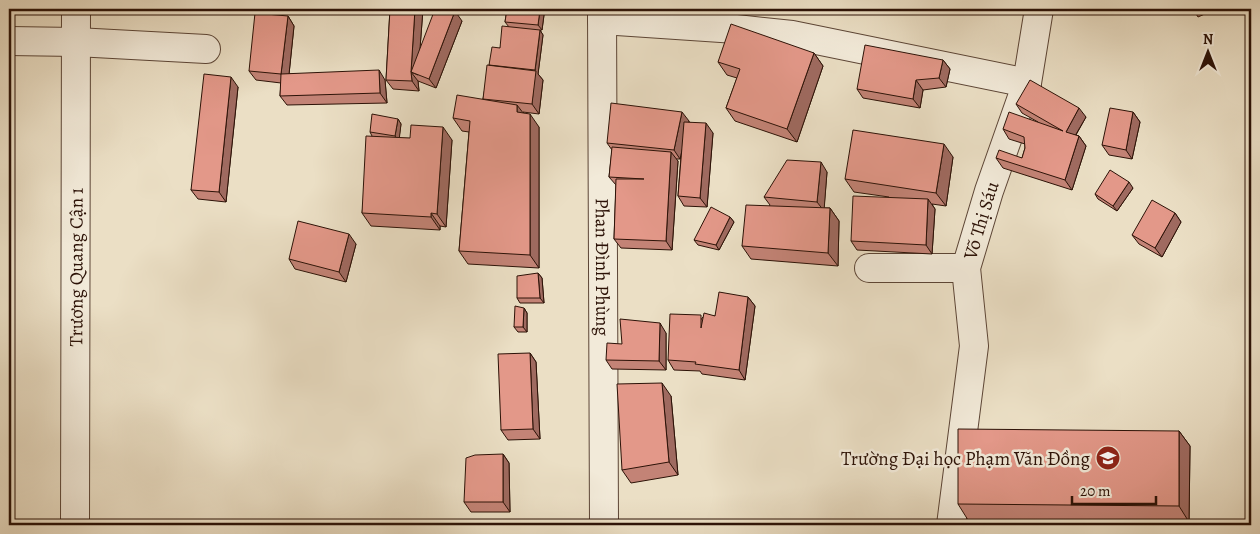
<svg xmlns="http://www.w3.org/2000/svg" width="1260" height="534" font-family="Alegreya,serif">
	<style>
		.lines { fill: none; stroke-linecap: round; stroke-linejoin: round }
		.minor-casing { stroke: #5c4536; stroke-width: 30 }
		.minor { stroke: #f2ead9; stroke-width: 28 }
		.wall { fill: #c38376; stroke: #2c1207 }
		.shaded-wall { fill: #9f6a60; stroke: #2c1207 }
		.building { fill: #e39889; stroke: #2c1207 }
		.labels { text-anchor: middle; stroke-width: 5; stroke-linejoin: round; paint-order: stroke }
		.street-label { font-size: 19px; fill: #2c1207; stroke: #f2ead9 }
		.poi-label { font-size: 19px; fill: #2c1207; stroke: #f2ead9; text-anchor: end }
	</style>
	<rect width="100%" height="100%" fill="#ebdfc5"/>
	<filter id="stains"><feTurbulence type="fractalNoise" baseFrequency=".004" numOctaves="4"/><feColorMatrix values="0 0 0 0 .2 0 0 0 0 .09 0 0 0 0 .02 0 0 0 .5 -.17"/></filter>
	<radialGradient id="worn" r=".72"><stop offset=".6" stop-color="#630" stop-opacity="0"/><stop offset="1" stop-color="#630" stop-opacity=".3"/></radialGradient>
	<g class="lines">
		<defs>
			<g id="minor">
				<path id="s1" d="M 602,9 L 604,525"/>
				<path d="M 602,20 L 736,29 L 792,35 L 1027,83"/>
				<path d="M 9,41 L 76,42 L 206,49"/>
				<path d="M 869,268 L 966,268"/>
				<path id="s2" d="M 75,525 L 76,9"/>
				<path id="s3" d="M 951,525 L 974,346 L 966,268 L 989,191 L 1027,83 L 1039,9"/>
			</g>
		</defs>
		<use href="#minor" class="minor-casing"/>
		<use href="#minor" class="minor"/>
	</g>
	<path class="wall" d="M 390,9 L 423,9 L 420,48 L 462,21 L 436,88 L 418,81 L 419,91 L 393,89 L 386,80 Z
		M 507,9 L 546,9 L 545,11 L 541,11 L 544,15 L 542,30 L 540,30 L 543,35 L 538,74 L 543,80 L 539,114 L 523,112 L 539,127 L 539,268 L 468,264 L 459,251 L 469,132 L 462,131 L 453,118 L 483,99 L 489,65 L 500,48 L 509,27 L 505,22 Z
		M 1193,9 L 1216,9 L 1198,17 Z
		M 288,16 L 294,26 L 289,74 L 385,80 L 387,103 L 287,105 L 280,96 L 281,83 L 256,80 L 249,71 Z
		M 814,53 L 823,66 L 797,142 L 735,121 L 726,108 L 737,78 L 727,75 L 718,62 Z
		M 943,60 L 950,69 L 946,87 L 923,90 L 920,108 L 863,98 L 857,89 Z
		M 238,87 L 226,202 L 198,199 L 191,190 Z
		M 1016,104 L 1086,117 L 1076,135 L 1079,136 L 1086,146 L 1072,190 L 1003,168 L 996,158 L 1022,158 L 1025,148 L 1025,144 L 1009,139 L 1003,129 L 1038,122 L 1022,113 Z
		M 1133,112 L 1140,122 L 1132,159 L 1109,155 L 1102,145 Z
		M 398,119 L 401,124 L 399,138 L 452,140 L 446,227 L 440,226 L 440,230 L 371,226 L 362,213 L 372,136 L 370,132 Z
		M 689,121 L 689,122 L 713,133 L 707,207 L 684,206 L 678,196 L 681,156 L 680,159 L 676,159 L 678,161 L 672,250 L 621,248 L 614,239 L 616,185 L 609,177 L 612,150 L 607,143 Z
		M 953,157 L 946,206 L 932,204 L 935,209 L 932,254 L 857,250 L 851,241 L 889,197 L 854,192 L 845,179 Z
		M 827,172 L 824,208 L 830,208 L 839,221 L 838,266 L 751,259 L 742,246 L 770,205 L 764,197 Z
		M 1133,188 L 1117,211 L 1098,199 L 1095,194 Z
		M 1175,213 L 1181,222 L 1162,257 L 1139,244 L 1132,235 Z
		M 730,217 L 734,222 L 719,250 L 698,245 L 694,240 Z
		M 356,244 L 346,282 L 295,269 L 289,259 Z
		M 538,273 L 542,278 L 544,303 L 520,303 L 517,298 Z
		M 748,297 L 755,306 L 745,380 L 702,374 L 700,371 L 674,370 L 668,360 L 703,317 L 715,316 Z
		M 524,308 L 527,313 L 527,332 L 518,332 L 514,327 Z
		M 666,333 L 666,370 L 612,369 L 606,360 L 622,344 Z
		M 530,353 L 536,362 L 540,439 L 508,440 L 501,430 Z
		M 671,396 L 678,475 L 631,483 L 622,470 Z
		M 1179,431 L 1190,446 L 1189,522 L 968,520 L 958,504 Z
		M 503,454 L 509,463 L 510,512 L 471,512 L 464,502 Z"/>
	<path class="shaded-wall" d="M 415,9 L 423,9 L 418,75 L 411,72 Z
		M 540,10 L 544,15 L 542,30 L 538,25 Z
		M 455,11 L 462,21 L 436,88 L 429,79 Z
		M 288,16 L 294,26 L 288,84 L 281,74 Z
		M 540,30 L 543,35 L 538,74 L 543,80 L 539,114 L 532,104 L 535,71 Z
		M 814,53 L 823,66 L 797,142 L 787,129 Z
		M 943,60 L 950,69 L 946,87 L 939,78 Z
		M 379,70 L 385,80 L 387,103 L 380,93 Z
		M 411,72 L 418,81 L 419,91 L 412,81 Z
		M 231,77 L 238,87 L 226,202 L 219,192 Z
		M 916,80 L 923,90 L 920,108 L 913,99 Z
		M 517,105 L 527,118 L 517,112 Z
		M 1079,108 L 1086,117 L 1072,141 L 1066,132 Z
		M 682,112 L 689,121 L 680,159 L 674,150 Z
		M 1133,112 L 1140,122 L 1132,159 L 1126,150 Z
		M 530,114 L 539,127 L 539,268 L 530,255 Z
		M 398,119 L 401,124 L 399,141 L 395,136 Z
		M 706,123 L 713,133 L 707,207 L 700,198 Z
		M 443,127 L 452,140 L 446,227 L 437,214 Z
		M 1079,136 L 1086,146 L 1072,190 L 1065,180 Z
		M 944,144 L 953,157 L 946,206 L 936,193 Z
		M 671,152 L 678,161 L 672,250 L 666,241 Z
		M 821,162 L 827,172 L 824,211 L 817,202 Z
		M 1129,182 L 1133,188 L 1117,211 L 1113,206 Z
		M 928,199 L 935,209 L 932,254 L 926,245 Z
		M 830,208 L 839,221 L 838,266 L 828,253 Z
		M 431,213 L 440,226 L 440,230 L 431,217 Z
		M 1175,213 L 1181,222 L 1162,257 L 1155,248 Z
		M 730,217 L 734,222 L 719,250 L 716,245 Z
		M 349,234 L 356,244 L 346,282 L 339,272 Z
		M 538,273 L 542,278 L 544,303 L 540,298 Z
		M 748,297 L 755,306 L 745,380 L 739,370 Z
		M 524,308 L 527,313 L 527,332 L 523,327 Z
		M 660,323 L 666,333 L 666,370 L 659,361 Z
		M 530,353 L 536,362 L 540,439 L 533,429 Z
		M 662,383 L 671,396 L 678,475 L 669,462 Z
		M 1179,431 L 1190,446 L 1189,522 L 1179,506 Z
		M 503,454 L 509,463 L 510,512 L 503,502 Z"/>
	<path class="building" d="M 390,9 L 415,9 L 411,72 L 412,81 L 386,80 Z
		M 435,9 L 448,9 L 455,11 L 429,79 L 411,72 Z
		M 507,9 L 532,9 L 540,10 L 538,25 L 505,22 Z
		M 255,13 L 288,16 L 281,74 L 379,70 L 380,93 L 280,96 L 281,74 L 249,71 Z
		M 731,24 L 814,53 L 787,129 L 726,108 L 740,69 L 718,62 Z
		M 502,26 L 540,30 L 535,70 L 489,65 L 492,47 L 500,48 Z
		M 865,45 L 943,60 L 939,78 L 916,80 L 913,99 L 857,89 Z
		M 487,65 L 536,71 L 532,104 L 483,99 Z
		M 204,74 L 231,77 L 219,192 L 191,190 Z
		M 1030,80 L 1079,108 L 1066,132 L 1079,136 L 1065,180 L 996,158 L 999,150 L 1022,158 L 1025,148 L 1024,137 L 1003,129 L 1009,112 L 1063,131 L 1016,104 Z
		M 1251,83 L 1251,145 L 1246,103 Z
		M 457,95 L 517,105 L 517,112 L 530,114 L 530,255 L 459,251 L 470,121 L 453,118 Z
		M 611,103 L 682,112 L 674,150 L 607,143 Z
		M 1110,108 L 1133,112 L 1126,150 L 1102,145 Z
		M 372,114 L 398,119 L 395,136 L 370,132 Z
		M 684,122 L 706,123 L 700,198 L 678,196 Z
		M 411,125 L 443,127 L 437,214 L 431,213 L 431,217 L 362,213 L 366,136 L 410,138 Z
		M 853,130 L 944,144 L 936,193 L 845,179 Z
		M 612,147 L 671,152 L 666,241 L 614,239 L 616,179 L 644,179 L 609,177 Z
		M 787,160 L 821,162 L 817,202 L 764,197 Z
		M 1110,170 L 1129,182 L 1113,206 L 1095,194 Z
		M 853,196 L 928,199 L 926,245 L 851,241 Z
		M 1152,200 L 1175,213 L 1155,248 L 1132,235 Z
		M 746,205 L 830,208 L 828,253 L 742,246 Z
		M 711,207 L 730,217 L 716,245 L 694,240 Z
		M 298,221 L 349,234 L 339,272 L 289,259 Z
		M 538,273 L 540,298 L 517,298 L 517,276 Z
		M 719,292 L 748,297 L 739,370 L 695,364 L 696,362 L 668,360 L 670,314 L 701,315 L 701,328 L 704,313 L 715,316 Z
		M 515,306 L 524,308 L 523,327 L 514,327 Z
		M 620,319 L 660,323 L 659,361 L 606,360 L 607,343 L 622,344 Z
		M 530,353 L 533,429 L 501,430 L 498,354 Z
		M 662,383 L 669,462 L 622,470 L 617,384 Z
		M 958,429 L 1179,431 L 1179,506 L 958,504 Z
		M 503,454 L 503,502 L 464,502 L 466,458 L 475,455 Z"/>
	<defs>
		<symbol id="university-disc" viewBox="-11 -11 22 22"><circle r="9.5" fill="#8f2418" stroke="#f2ead9"/><path d="M0-5L7-2L0 1L-7-2ZM-4 1L0 2.5L4 1V4Q0 6-4 4Z" fill="#fff"/></symbol>
	</defs>
	<g fill-rule="evenodd">
		<use href="#university-disc" x="1094" y="444" width="28" height="28"/>
	</g>
	<g class="labels">
		<g class="street-label">
			<text dy="7" stroke="none"><textPath href="#s3" startOffset="309">Võ Thị Sáu</textPath></text>
			<text dy="7" stroke="none"><textPath href="#s2" startOffset="258">Trương Quang Cận 1</textPath></text>
			<text dy="7" stroke="none"><textPath href="#s1" startOffset="258">Phan Đình Phùng</textPath></text>
		</g>
		<g class="poi-label">
			<text x="1090" y="465">Trường Đại học Phạm Văn Đồng</text>
		</g>
	</g>
	<rect width="1260" height="534" fill="none" stroke="#ebdfc5" stroke-width="30"/>
	<rect x="10" y="10" width="1240" height="514" fill="none" stroke="#2c1207" stroke-width="2.5"/>
	<rect x="15" y="15" width="1230" height="504" fill="none" stroke="#2c1207"/>
	<g transform="translate(1208 52)" stroke="#f2ead9" stroke-width="4" paint-order="stroke">
	<path d="M0-4L9 19L0 12L-9 19Z" fill="#2c1207"/>
	<text y="-8" font-size="14" font-weight="bold" text-anchor="middle" fill="#2c1207">N</text>
	</g>
	<path d="M1072 496v8h84v-8" fill="none" stroke="#2c1207" stroke-width="2.5"/>
	<text x="1080" y="496" font-size="15" fill="#2c1207" stroke="#f2ead9" stroke-width="4" paint-order="stroke">20 m</text>
	<rect width="100%" height="100%" filter="url(#stains)"/>
	<rect width="100%" height="100%" fill="url(#worn)"/>
</svg>
